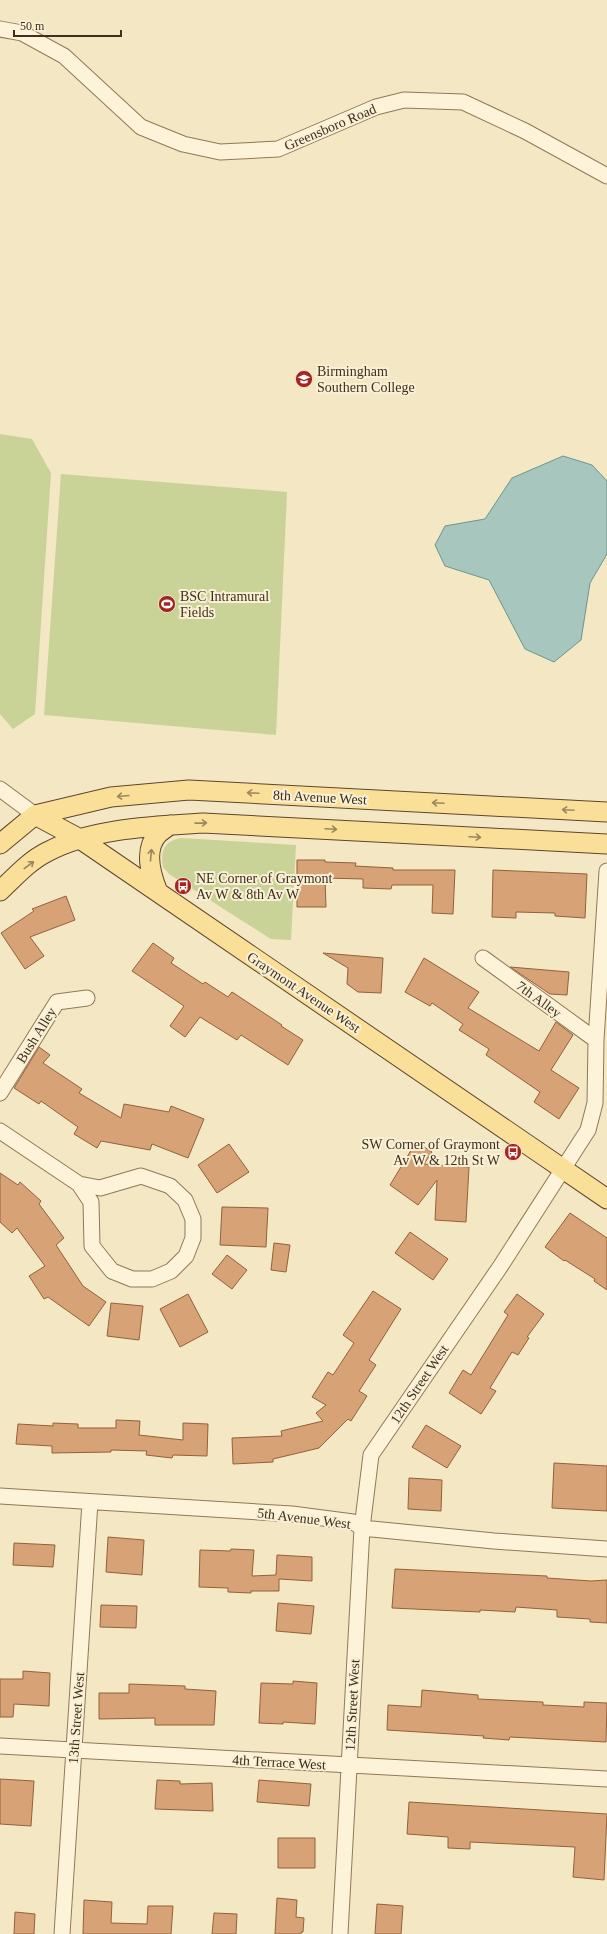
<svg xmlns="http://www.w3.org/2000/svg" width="607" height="1934" font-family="'Times New Roman',serif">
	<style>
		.green { fill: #cad397 }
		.water { fill: #a7c6be; stroke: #6c968d }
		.building { fill: #d6a276; stroke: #93613b }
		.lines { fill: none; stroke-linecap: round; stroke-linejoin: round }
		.minor-casing { stroke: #917858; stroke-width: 17 }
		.major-casing { stroke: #5e462c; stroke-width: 21 }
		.minor { stroke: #fcf3d9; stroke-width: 15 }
		.major { stroke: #fadf99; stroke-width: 19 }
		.oneway { stroke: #9c875c }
		.labels { text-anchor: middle; stroke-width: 4; stroke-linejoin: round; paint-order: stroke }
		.street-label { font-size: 14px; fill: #3f2f1e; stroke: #f9f0d5 }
		.poi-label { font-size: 14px; fill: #3f2f1e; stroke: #f9f0d5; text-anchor: start }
	</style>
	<rect width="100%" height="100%" fill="#f3e7c4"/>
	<path class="green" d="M 0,434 L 32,439 L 51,473 L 35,714 L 13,729 L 0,714 Z
		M 61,474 L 287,492 L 276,735 L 44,715 Z
		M 181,838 L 296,845 L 291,940 L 271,939 L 169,874 L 163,867 C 160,851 164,841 181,838 Z"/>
	<path class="water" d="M 563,456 L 592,465 L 607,481 L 607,554 L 590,583 L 581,640 L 554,662 L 525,649 L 489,580 L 445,566 L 435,545 L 445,526 L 485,519 L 512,478 Z"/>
	<path class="building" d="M 297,860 L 325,860 L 325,862 L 356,863 L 355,866 L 393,868 L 393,870 L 455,870 L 453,914 L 432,913 L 433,885 L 392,885 L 391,889 L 363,888 L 363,879 L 325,878 L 326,907 L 297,907 Z
		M 493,870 L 587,874 L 585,918 L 555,916 L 555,913 L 516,912 L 516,918 L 492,917 Z
		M 66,896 L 75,920 L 30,937 L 44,956 L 25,969 L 1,933 L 34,911 L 32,909 Z
		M 153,943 L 174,958 L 171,963 L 203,984 L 205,982 L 228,997 L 232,992 L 282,1025 L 281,1026 L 303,1040 L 288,1065 L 241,1035 L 237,1040 L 200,1017 L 185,1037 L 170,1026 L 184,1006 L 132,971 Z
		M 323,953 L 383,958 L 381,993 L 358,992 L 347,984 L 348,968 Z
		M 424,958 L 479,992 L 468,1008 L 539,1051 L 556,1022 L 573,1035 L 551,1070 L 579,1088 L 559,1119 L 534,1102 L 540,1092 L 486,1055 L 489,1049 L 459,1030 L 463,1024 L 432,1003 L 430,1006 L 405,992 Z
		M 510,967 L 569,972 L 567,995 L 550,994 Z
		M 39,1047 L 50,1055 L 43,1063 L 82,1089 L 79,1093 L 121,1118 L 124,1104 L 169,1112 L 171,1106 L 204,1119 L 188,1158 L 152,1144 L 150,1150 L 101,1141 L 97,1148 L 74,1134 L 78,1127 L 41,1101 L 39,1104 L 14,1088 Z
		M 416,1142 L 432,1152 L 424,1164 L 469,1167 L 466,1222 L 435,1220 L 437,1180 L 418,1205 L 390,1185 Z
		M 229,1144 L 249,1172 L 217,1193 L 198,1165 Z
		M 0,1173 L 18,1185 L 20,1182 L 41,1201 L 39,1204 L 64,1238 L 56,1245 L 83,1286 L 106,1302 L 89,1326 L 48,1297 L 44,1299 L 29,1276 L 45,1266 L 17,1228 L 12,1233 L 0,1222 Z
		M 222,1207 L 268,1208 L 266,1247 L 220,1245 Z
		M 570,1213 L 607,1238 L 607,1290 L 594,1281 L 595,1279 L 565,1260 L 564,1261 L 545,1247 Z
		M 410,1232 L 448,1259 L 433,1280 L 395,1253 Z
		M 274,1243 L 290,1245 L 286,1272 L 271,1270 Z
		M 227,1255 L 247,1270 L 232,1289 L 212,1274 Z
		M 373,1291 L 401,1309 L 369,1360 L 376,1365 L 359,1391 L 367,1396 L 351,1421 L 348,1419 L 319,1448 L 273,1459 L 273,1462 L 233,1464 L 232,1438 L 282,1436 L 281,1431 L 323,1421 L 316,1413 L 326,1405 L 312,1397 L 328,1372 L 333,1375 L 354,1343 L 343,1335 Z
		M 188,1294 L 208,1332 L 180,1347 L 160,1309 Z
		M 517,1294 L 544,1314 L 527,1337 L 529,1338 L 518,1355 L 512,1352 L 490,1388 L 496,1391 L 481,1414 L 449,1393 L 463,1370 L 471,1375 L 508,1315 L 504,1312 Z
		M 111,1303 L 143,1306 L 139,1340 L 107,1336 Z
		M 116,1420 L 140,1421 L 139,1435 L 183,1440 L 183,1423 L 208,1424 L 207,1456 L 173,1455 L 172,1458 L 146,1455 L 147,1451 L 111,1450 L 111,1452 L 52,1453 L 52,1446 L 16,1444 L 18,1424 L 53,1426 L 53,1423 L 78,1424 L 78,1428 L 116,1428 Z
		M 426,1425 L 461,1446 L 447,1468 L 412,1447 Z
		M 554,1463 L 607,1466 L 607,1511 L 552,1508 Z
		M 409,1478 L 442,1480 L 441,1511 L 408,1509 Z
		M 108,1537 L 144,1540 L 142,1575 L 106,1572 Z
		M 14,1543 L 55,1545 L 53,1567 L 13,1565 Z
		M 231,1549 L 254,1550 L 252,1576 L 276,1575 L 277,1555 L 312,1557 L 312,1581 L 279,1579 L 279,1591 L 251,1591 L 251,1593 L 228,1592 L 228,1588 L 199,1587 L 200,1550 L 230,1551 Z
		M 395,1569 L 547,1576 L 547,1578 L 591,1581 L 607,1580 L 607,1623 L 590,1622 L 590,1619 L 557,1617 L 557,1610 L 516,1607 L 515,1612 L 480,1610 L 480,1612 L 392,1608 Z
		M 278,1603 L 314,1606 L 311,1634 L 276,1631 Z
		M 101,1605 L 137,1606 L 136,1628 L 100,1627 Z
		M 23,1671 L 50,1673 L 49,1706 L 14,1704 L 13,1717 L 0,1717 L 0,1679 L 23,1679 Z
		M 293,1681 L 317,1683 L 315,1724 L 283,1722 L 283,1724 L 259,1723 L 261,1683 L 293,1684 Z
		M 129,1684 L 185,1686 L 185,1689 L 216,1691 L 214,1725 L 155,1725 L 155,1718 L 99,1719 L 99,1693 L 129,1693 Z
		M 422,1690 L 478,1695 L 478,1699 L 543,1702 L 543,1705 L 584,1707 L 584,1702 L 607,1703 L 606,1742 L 510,1737 L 509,1740 L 483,1738 L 484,1736 L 387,1730 L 388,1705 L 421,1707 Z
		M 0,1779 L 34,1781 L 31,1826 L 0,1824 Z
		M 157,1780 L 180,1781 L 180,1784 L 212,1783 L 213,1811 L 155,1809 Z
		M 259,1780 L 311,1784 L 309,1806 L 257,1802 Z
		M 409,1802 L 607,1814 L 604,1880 L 573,1877 L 575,1847 L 470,1842 L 470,1849 L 448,1848 L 448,1837 L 407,1834 Z
		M 278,1838 L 315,1838 L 315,1868 L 278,1868 Z
		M 277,1898 L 297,1900 L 296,1917 L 304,1918 L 303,1932 L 301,1932 L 301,1934 L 275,1934 Z
		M 84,1900 L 112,1902 L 111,1923 L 147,1924 L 148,1906 L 173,1906 L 171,1934 L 83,1934 Z
		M 377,1904 L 403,1906 L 401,1934 L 375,1934 Z
		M 15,1912 L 35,1914 L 34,1934 L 14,1934 Z
		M 214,1913 L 237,1914 L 236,1934 L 212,1934 Z"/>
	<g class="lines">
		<defs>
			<path id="minor" d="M 0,29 L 22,33 L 64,56 L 141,127 L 183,144 L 220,152 L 278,149 L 376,107 L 404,100 L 463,102 L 525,131 L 607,176
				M 0,789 L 35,815
				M 483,958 L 596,1040
				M 0,1093 L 57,1002 L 87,998
				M 0,1131 L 79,1184
				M 141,1176 L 170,1186 L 185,1200 L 193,1219 L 193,1238 L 186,1256 L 171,1271 L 152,1279 L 132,1279 L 112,1271 L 92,1246 L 91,1202 L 79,1184 L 100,1188 Z
				M 0,1496 L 292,1514 L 353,1522 L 362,1528 L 494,1541 L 607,1549
				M 0,1746 L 607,1779
				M 62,1934 L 90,1502
				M 340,1934 L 362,1528 L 371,1455 L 500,1267 L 588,1130 L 595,1103 L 596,1040 L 607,871"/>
			<path id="major" d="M 35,815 L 80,839 L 607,1199
				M 0,844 L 35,815 L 111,797 L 189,790 L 607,812
				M 0,891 C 15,877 29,861 47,852 C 91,828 154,826 203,823 L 607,844
				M 158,892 C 151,875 143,850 158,834 C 161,831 166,828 170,825"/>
		</defs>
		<use href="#minor" class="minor-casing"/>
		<use href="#major" class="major-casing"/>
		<use href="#minor" class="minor"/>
		<use href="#major" class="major"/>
	</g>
	<defs><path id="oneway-shaft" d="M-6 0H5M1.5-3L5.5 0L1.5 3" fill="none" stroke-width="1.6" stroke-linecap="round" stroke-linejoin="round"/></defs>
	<g class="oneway">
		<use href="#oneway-shaft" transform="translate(253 793) rotate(-177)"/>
		<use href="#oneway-shaft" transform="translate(123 796) rotate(175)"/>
		<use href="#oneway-shaft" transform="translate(438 803) rotate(-177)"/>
		<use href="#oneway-shaft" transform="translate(568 810) rotate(-177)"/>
		<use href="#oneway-shaft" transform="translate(201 823) rotate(-1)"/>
		<use href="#oneway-shaft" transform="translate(331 829) rotate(3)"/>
		<use href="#oneway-shaft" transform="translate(475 837) rotate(3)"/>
		<use href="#oneway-shaft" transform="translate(151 855) rotate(-85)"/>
		<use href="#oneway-shaft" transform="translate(29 865) rotate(-37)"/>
	</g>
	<defs>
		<symbol id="university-disc" viewBox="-11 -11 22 22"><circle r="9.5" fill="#a72521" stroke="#f9f0d5"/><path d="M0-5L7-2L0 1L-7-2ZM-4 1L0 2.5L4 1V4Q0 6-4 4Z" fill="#fff"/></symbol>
		<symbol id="stadium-disc" viewBox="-11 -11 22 22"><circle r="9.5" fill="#a72521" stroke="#f9f0d5"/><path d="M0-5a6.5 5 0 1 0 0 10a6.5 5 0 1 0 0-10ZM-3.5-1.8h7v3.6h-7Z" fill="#fff"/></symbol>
		<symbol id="bus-disc" viewBox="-11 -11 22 22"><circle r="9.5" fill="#a72521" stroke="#f9f0d5"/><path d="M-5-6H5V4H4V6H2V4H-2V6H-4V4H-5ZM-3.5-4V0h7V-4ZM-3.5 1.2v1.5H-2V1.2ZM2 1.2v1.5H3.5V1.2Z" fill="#fff"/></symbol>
	</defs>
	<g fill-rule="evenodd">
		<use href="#university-disc" x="294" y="369" width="20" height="20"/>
		<use href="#stadium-disc" x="157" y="594" width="20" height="20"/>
		<use href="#bus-disc" x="173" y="876" width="20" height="20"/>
		<use href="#bus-disc" x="503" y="1142" width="20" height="20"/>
	</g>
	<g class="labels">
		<g class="street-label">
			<text transform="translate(330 127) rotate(-23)" y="5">Greensboro Road</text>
			<text transform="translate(320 797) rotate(3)" y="5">8th Avenue West</text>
			<text transform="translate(304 992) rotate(34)" y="5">Graymont Avenue West</text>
			<text transform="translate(539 999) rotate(36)" y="5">7th Alley</text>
			<text transform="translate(36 1035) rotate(-58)" y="5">Bush Alley</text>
			<text transform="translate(419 1384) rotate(-56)" y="5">12th Street West</text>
			<text transform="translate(304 1518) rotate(7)" y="5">5th Avenue West</text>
			<text transform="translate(352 1705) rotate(-87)" y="5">12th Street West</text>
			<text transform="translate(76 1718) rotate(-86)" y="5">13th Street West</text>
			<text transform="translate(279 1762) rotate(3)" y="5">4th Terrace West</text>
		</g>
		<g class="poi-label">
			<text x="317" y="376">Birmingham<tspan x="317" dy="16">Southern College</tspan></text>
			<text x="180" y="601">BSC Intramural<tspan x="180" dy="16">Fields</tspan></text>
			<text x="196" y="883">NE Corner of Graymont<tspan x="196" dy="16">Av W &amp; 8th Av W</tspan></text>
			<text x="500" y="1149" text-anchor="end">SW Corner of Graymont<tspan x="500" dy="16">Av W &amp; 12th St W</tspan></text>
		</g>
	</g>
	<path d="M14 30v6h107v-6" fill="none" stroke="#3f2f1e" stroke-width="2"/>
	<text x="20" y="30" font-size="12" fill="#3f2f1e" stroke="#f9f0d5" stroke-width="3" paint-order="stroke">50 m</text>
</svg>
